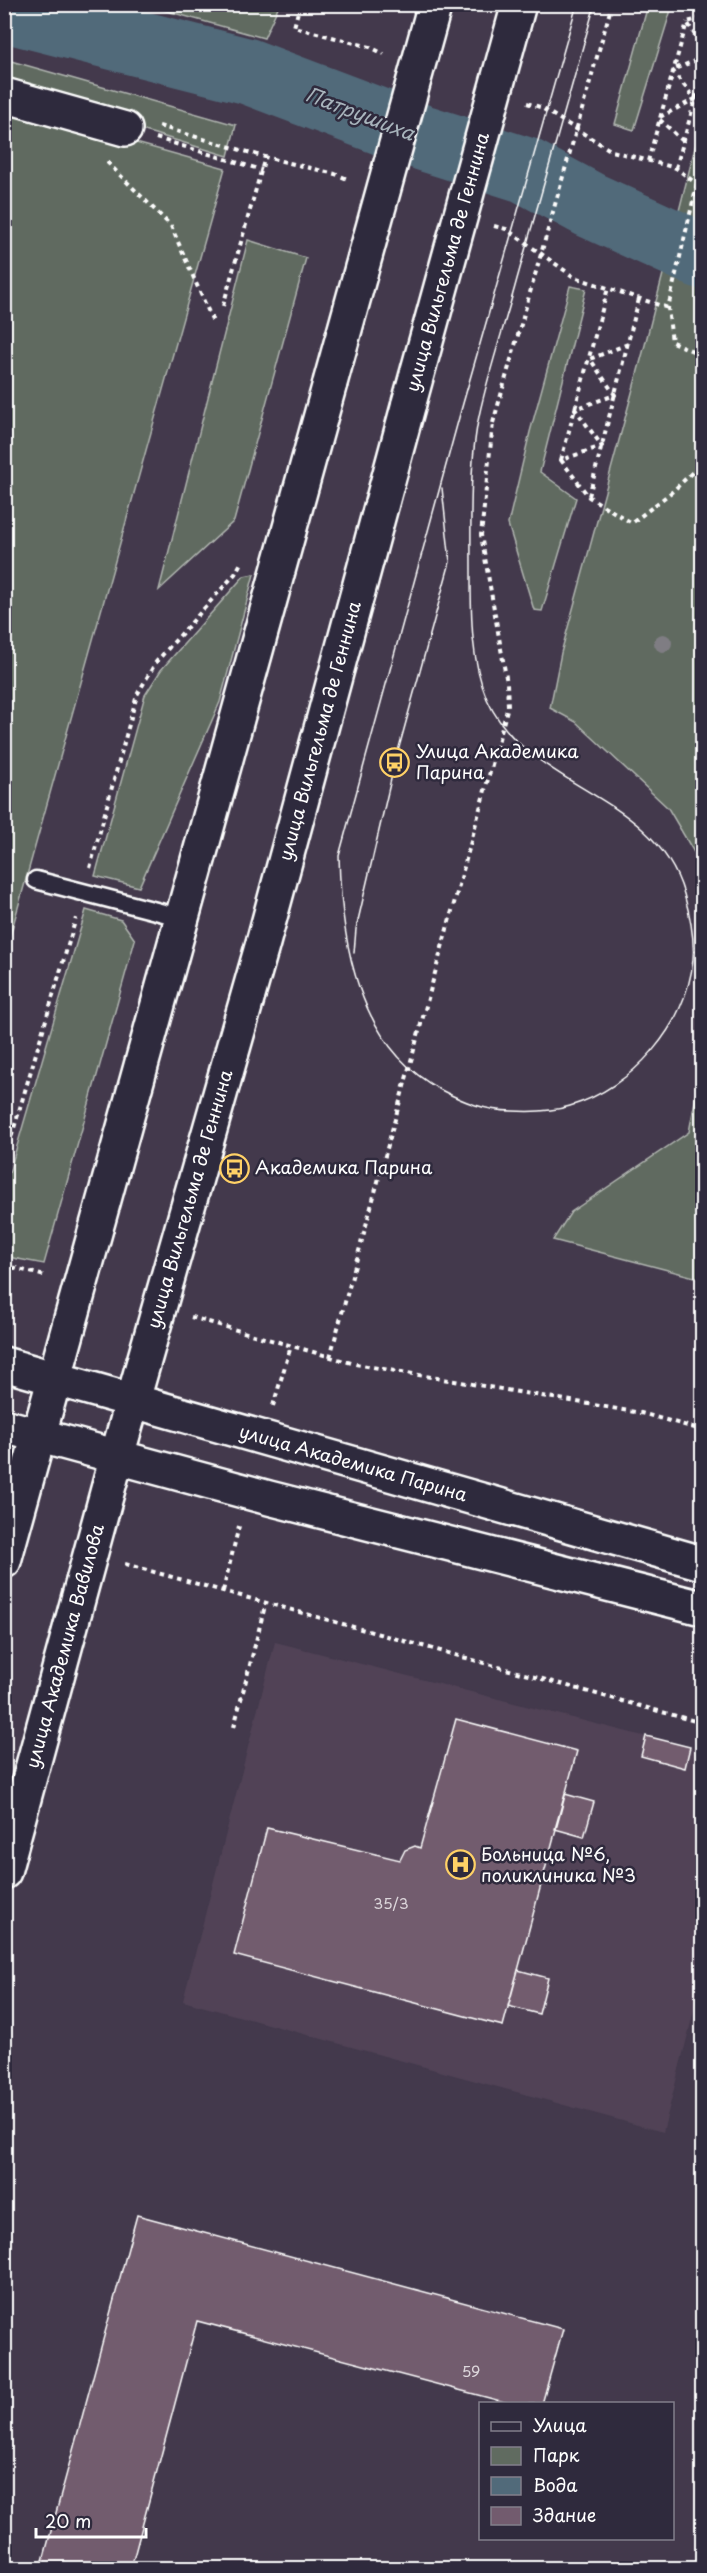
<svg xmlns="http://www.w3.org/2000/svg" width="707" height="2573" font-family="'Playpen Sans',sans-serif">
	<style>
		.built { fill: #514356 }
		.green { fill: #606b60; stroke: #b0b5b0; stroke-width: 1.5 }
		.water { fill: #516a7a; stroke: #97a6af; stroke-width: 1.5 }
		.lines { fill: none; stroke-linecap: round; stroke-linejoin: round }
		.shore { stroke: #b9c3ca; stroke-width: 1.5 }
		.river { stroke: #516a7a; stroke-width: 66 }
		.building { fill: #725b6e; stroke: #fff; stroke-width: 1.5 }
		.lane-casing { stroke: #fff; stroke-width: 21 }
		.street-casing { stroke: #fff; stroke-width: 38 }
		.secondary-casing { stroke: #fff; stroke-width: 38 }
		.path { stroke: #fff; stroke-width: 4; stroke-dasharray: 4.5 4.5; stroke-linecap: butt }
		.lane { stroke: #2f2a3d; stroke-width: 16 }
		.street { stroke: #2f2a3d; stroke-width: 33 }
		.secondary { stroke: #2f2a3d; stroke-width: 33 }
		.tram { stroke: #fff; stroke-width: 1.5 }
		.secondary-bridge-casing { stroke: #fff; stroke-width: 38; stroke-linecap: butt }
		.path-bridge { stroke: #fff; stroke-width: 4; stroke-dasharray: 4.5 4.5; stroke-linecap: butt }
		.secondary-bridge { stroke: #2f2a3d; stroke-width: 33 }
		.tree { fill: #7f7d83 }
		.labels { text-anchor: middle; stroke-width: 5; stroke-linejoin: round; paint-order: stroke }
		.number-label { font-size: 15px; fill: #dcd6db }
		.street-label { font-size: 18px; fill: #fff; stroke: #2f2a3d }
		.poi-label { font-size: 18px; fill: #fff; stroke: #2f2a3d; text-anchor: start }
		.water-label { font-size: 20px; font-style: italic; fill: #a8b4bc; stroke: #2f2a3d }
	</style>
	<rect width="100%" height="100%" fill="#43394c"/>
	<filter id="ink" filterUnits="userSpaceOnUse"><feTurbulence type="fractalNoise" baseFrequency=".0167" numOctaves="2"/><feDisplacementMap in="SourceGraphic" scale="12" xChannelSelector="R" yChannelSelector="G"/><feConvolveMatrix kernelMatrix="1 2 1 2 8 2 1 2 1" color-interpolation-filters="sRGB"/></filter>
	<g filter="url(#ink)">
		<path class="built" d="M 275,1642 L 702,1751 L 702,1979 L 663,2132 L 183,2001 Z"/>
		<path class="green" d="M 145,5 L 279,5 L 264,38 Z
			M 648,5 L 702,5 L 671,10 L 634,130 L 615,124 Z
			M 4,59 L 236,125 L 228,156 L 5,89 Z
			M 5,106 L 225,168 L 5,954 Z
			M 702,120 L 702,866 L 668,808 L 576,722 L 550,708 L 561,653 L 645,345 Z
			M 248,240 L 306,258 L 234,521 L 159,590 Z
			M 570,286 L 586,289 L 540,472 L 576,498 L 542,611 L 534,610 L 508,524 L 530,432 Z
			M 254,574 L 220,702 L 139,887 L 95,876 L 145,695 L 161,670 L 244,576 Z
			M 86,910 L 121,920 L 135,940 L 44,1264 L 13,1258 L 5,1247 L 5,1187 Z
			M 702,1066 L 702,1279 L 553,1240 L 571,1212 L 689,1132 Z"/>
		<path class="water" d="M 602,187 L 702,235 L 702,278 L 588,235 Z"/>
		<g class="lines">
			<path class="shore" d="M 702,240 L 608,196 L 605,198 L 596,230 L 598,233 L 702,272
				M 702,248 L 613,207 L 610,209 L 606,228 L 702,264"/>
			<path class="river" d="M 4,9 L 247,71 L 424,138 L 525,170 L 590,205 L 702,256"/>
		</g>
		<path class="building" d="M 456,1719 L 577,1751 L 503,2026 L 234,1955 L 267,1828 L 400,1860 L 405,1850 L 415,1846 L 420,1848 Z
			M 646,1736 L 690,1747 L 685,1768 L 641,1756 Z
			M 565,1794 L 594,1802 L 584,1837 L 555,1829 Z
			M 518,1970 L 548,1978 L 539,2014 L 508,2006 Z
			M 137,2215 L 563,2329 L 542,2404 L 512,2404 L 197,2321 L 131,2568 L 41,2568 Z"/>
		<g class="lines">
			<defs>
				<path id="lane" d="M 36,880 L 183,918"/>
				<path id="street" d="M 4,95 L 125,129"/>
				<g id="secondary">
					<path id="s1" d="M 4,1364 L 702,1563"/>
					<path d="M 4,1426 L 269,1498 L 702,1608"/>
					<path d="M 4,1561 L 330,383"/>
					<path id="s2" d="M 4,1872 L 117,1456 L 263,943 L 409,403"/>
				</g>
			</defs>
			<use href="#lane" class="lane-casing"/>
			<use href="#street" class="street-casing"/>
			<use href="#secondary" class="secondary-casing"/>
			<path class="path" d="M 300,4 L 294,27 L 370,47 L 384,54
				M 702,18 L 687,22 L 702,47
				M 527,103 L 540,107 L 612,151 L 676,168 L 702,188
				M 159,126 L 265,157
				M 156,138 L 262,170
				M 683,141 L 658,118 L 695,99 L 672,70 L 702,58
				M 648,161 L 687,22
				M 107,162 L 171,226 L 214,324
				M 676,168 L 702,75
				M 697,184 L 668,308 L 672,342 L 702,355
				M 494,226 L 506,229 L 574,277 L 668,308
				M 223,306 L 265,157 L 335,174 L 350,180
				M 628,344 L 590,359 L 615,395 L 575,409 L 602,446 L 561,460 L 589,497 L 632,523 L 673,491 L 702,463
				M 561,460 L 608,288
				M 589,496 L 639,299
				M 90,868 L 137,695 L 156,662 L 235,574 L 242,561
				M 4,1162 L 76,918
				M 4,1265 L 45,1276
				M 191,1317 L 355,1364 L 641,1413 L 702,1430
				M 330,1357 L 508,706 L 507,683 L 481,535 L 493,423
				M 273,1406 L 291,1346
				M 125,1564 L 702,1723
				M 223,1591 L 239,1526
				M 234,1727 L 266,1602"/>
			<use href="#lane" class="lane"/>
			<use href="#street" class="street"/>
			<use href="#secondary" class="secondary"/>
			<path class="tram" d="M 577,4 L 460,414 L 339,856 C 341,942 358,1046 441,1090 C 464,1102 486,1111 512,1111 C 531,1112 551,1112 570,1106 C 632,1088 687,1025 693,960 C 695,937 690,915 684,894 C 654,791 527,790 487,699 C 471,661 471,615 471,575 C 471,527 469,463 479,416 C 489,370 505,324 517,279 C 543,187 569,96 595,4
				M 354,953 L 356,929 L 395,762 L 450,562 L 442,488"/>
			<defs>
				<g id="secondary-bridge">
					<path d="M 330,383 L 435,4"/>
					<path id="s3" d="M 409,403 L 519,4"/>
				</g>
			</defs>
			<use href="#secondary-bridge" class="secondary-bridge-casing"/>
			<path class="path-bridge" d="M 493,423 L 612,4"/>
			<use href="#secondary-bridge" class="secondary-bridge"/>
		</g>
		<circle class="tree" cx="663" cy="643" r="9"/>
	</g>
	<defs>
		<symbol id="bus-ring" viewBox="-11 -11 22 22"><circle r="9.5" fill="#2f2a3d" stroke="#ffd166" stroke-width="1.5"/><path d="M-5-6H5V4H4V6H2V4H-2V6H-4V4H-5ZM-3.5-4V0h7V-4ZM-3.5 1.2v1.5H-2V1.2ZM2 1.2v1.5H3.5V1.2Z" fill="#ffd166"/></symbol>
		<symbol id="hospital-ring" viewBox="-11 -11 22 22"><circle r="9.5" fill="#2f2a3d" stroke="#ffd166" stroke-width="1.5"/><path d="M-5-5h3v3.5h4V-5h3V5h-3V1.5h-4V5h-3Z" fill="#ffd166"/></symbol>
	</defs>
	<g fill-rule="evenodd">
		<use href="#bus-ring" x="378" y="746" width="33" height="33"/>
		<use href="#bus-ring" x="218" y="1152" width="33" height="33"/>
		<use href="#hospital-ring" x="444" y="1848" width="33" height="33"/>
	</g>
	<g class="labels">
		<g class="number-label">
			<text x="391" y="1909">35/3</text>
			<text x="471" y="2377">59</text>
		</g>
		<g class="street-label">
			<text dy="6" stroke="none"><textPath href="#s3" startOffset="146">улица Вильгельма де Геннина</textPath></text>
			<text dy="6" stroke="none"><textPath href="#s2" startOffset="1184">улица Вильгельма де Геннина</textPath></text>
			<text dy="6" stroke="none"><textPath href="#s2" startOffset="698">улица Вильгельма де Геннина</textPath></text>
			<text dy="6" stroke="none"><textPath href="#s1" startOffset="363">улица Академика Парина</textPath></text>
			<text dy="6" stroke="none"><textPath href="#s2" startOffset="234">улица Академика Вавилова</textPath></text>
		</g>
		<g class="poi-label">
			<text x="416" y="758">Улица Академика<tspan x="416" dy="21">Парина</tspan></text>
			<text x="255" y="1174">Академика Парина</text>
			<text x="481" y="1861">Больница №6,<tspan x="481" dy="21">поликлиника №3</tspan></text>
		</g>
		<g class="water-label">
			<text transform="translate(360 114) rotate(21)" y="7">Патрушиха</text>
		</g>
	</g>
	<rect width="707" height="2573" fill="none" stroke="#2f2a3d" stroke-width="24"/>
	<rect x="12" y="12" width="683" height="2549" fill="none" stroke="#fff" stroke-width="2" filter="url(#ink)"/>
	<rect x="479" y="2402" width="195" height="138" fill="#2f2a3d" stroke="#827f8b" stroke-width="1.5"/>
	<rect x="491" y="2422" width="30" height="9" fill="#2f2a3d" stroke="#827f8b" stroke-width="1.5"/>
	<text x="533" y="2432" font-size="18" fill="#ffffff">Улица</text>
	<rect x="491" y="2447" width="30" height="18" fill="#606b60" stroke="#827f8b" stroke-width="1.5"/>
	<text x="533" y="2462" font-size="18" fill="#ffffff">Парк</text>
	<rect x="491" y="2477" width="30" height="18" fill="#516a7a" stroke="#827f8b" stroke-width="1.5"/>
	<text x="533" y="2492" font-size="18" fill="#ffffff">Вода</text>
	<rect x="491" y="2507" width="30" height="18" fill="#725b6e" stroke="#827f8b" stroke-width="1.5"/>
	<text x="533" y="2522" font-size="18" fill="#ffffff">Здание</text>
	<path d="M36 2528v9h110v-9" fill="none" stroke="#ffffff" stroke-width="3"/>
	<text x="45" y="2528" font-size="18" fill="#ffffff" stroke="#2f2a3d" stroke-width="4.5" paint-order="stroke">20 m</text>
</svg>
